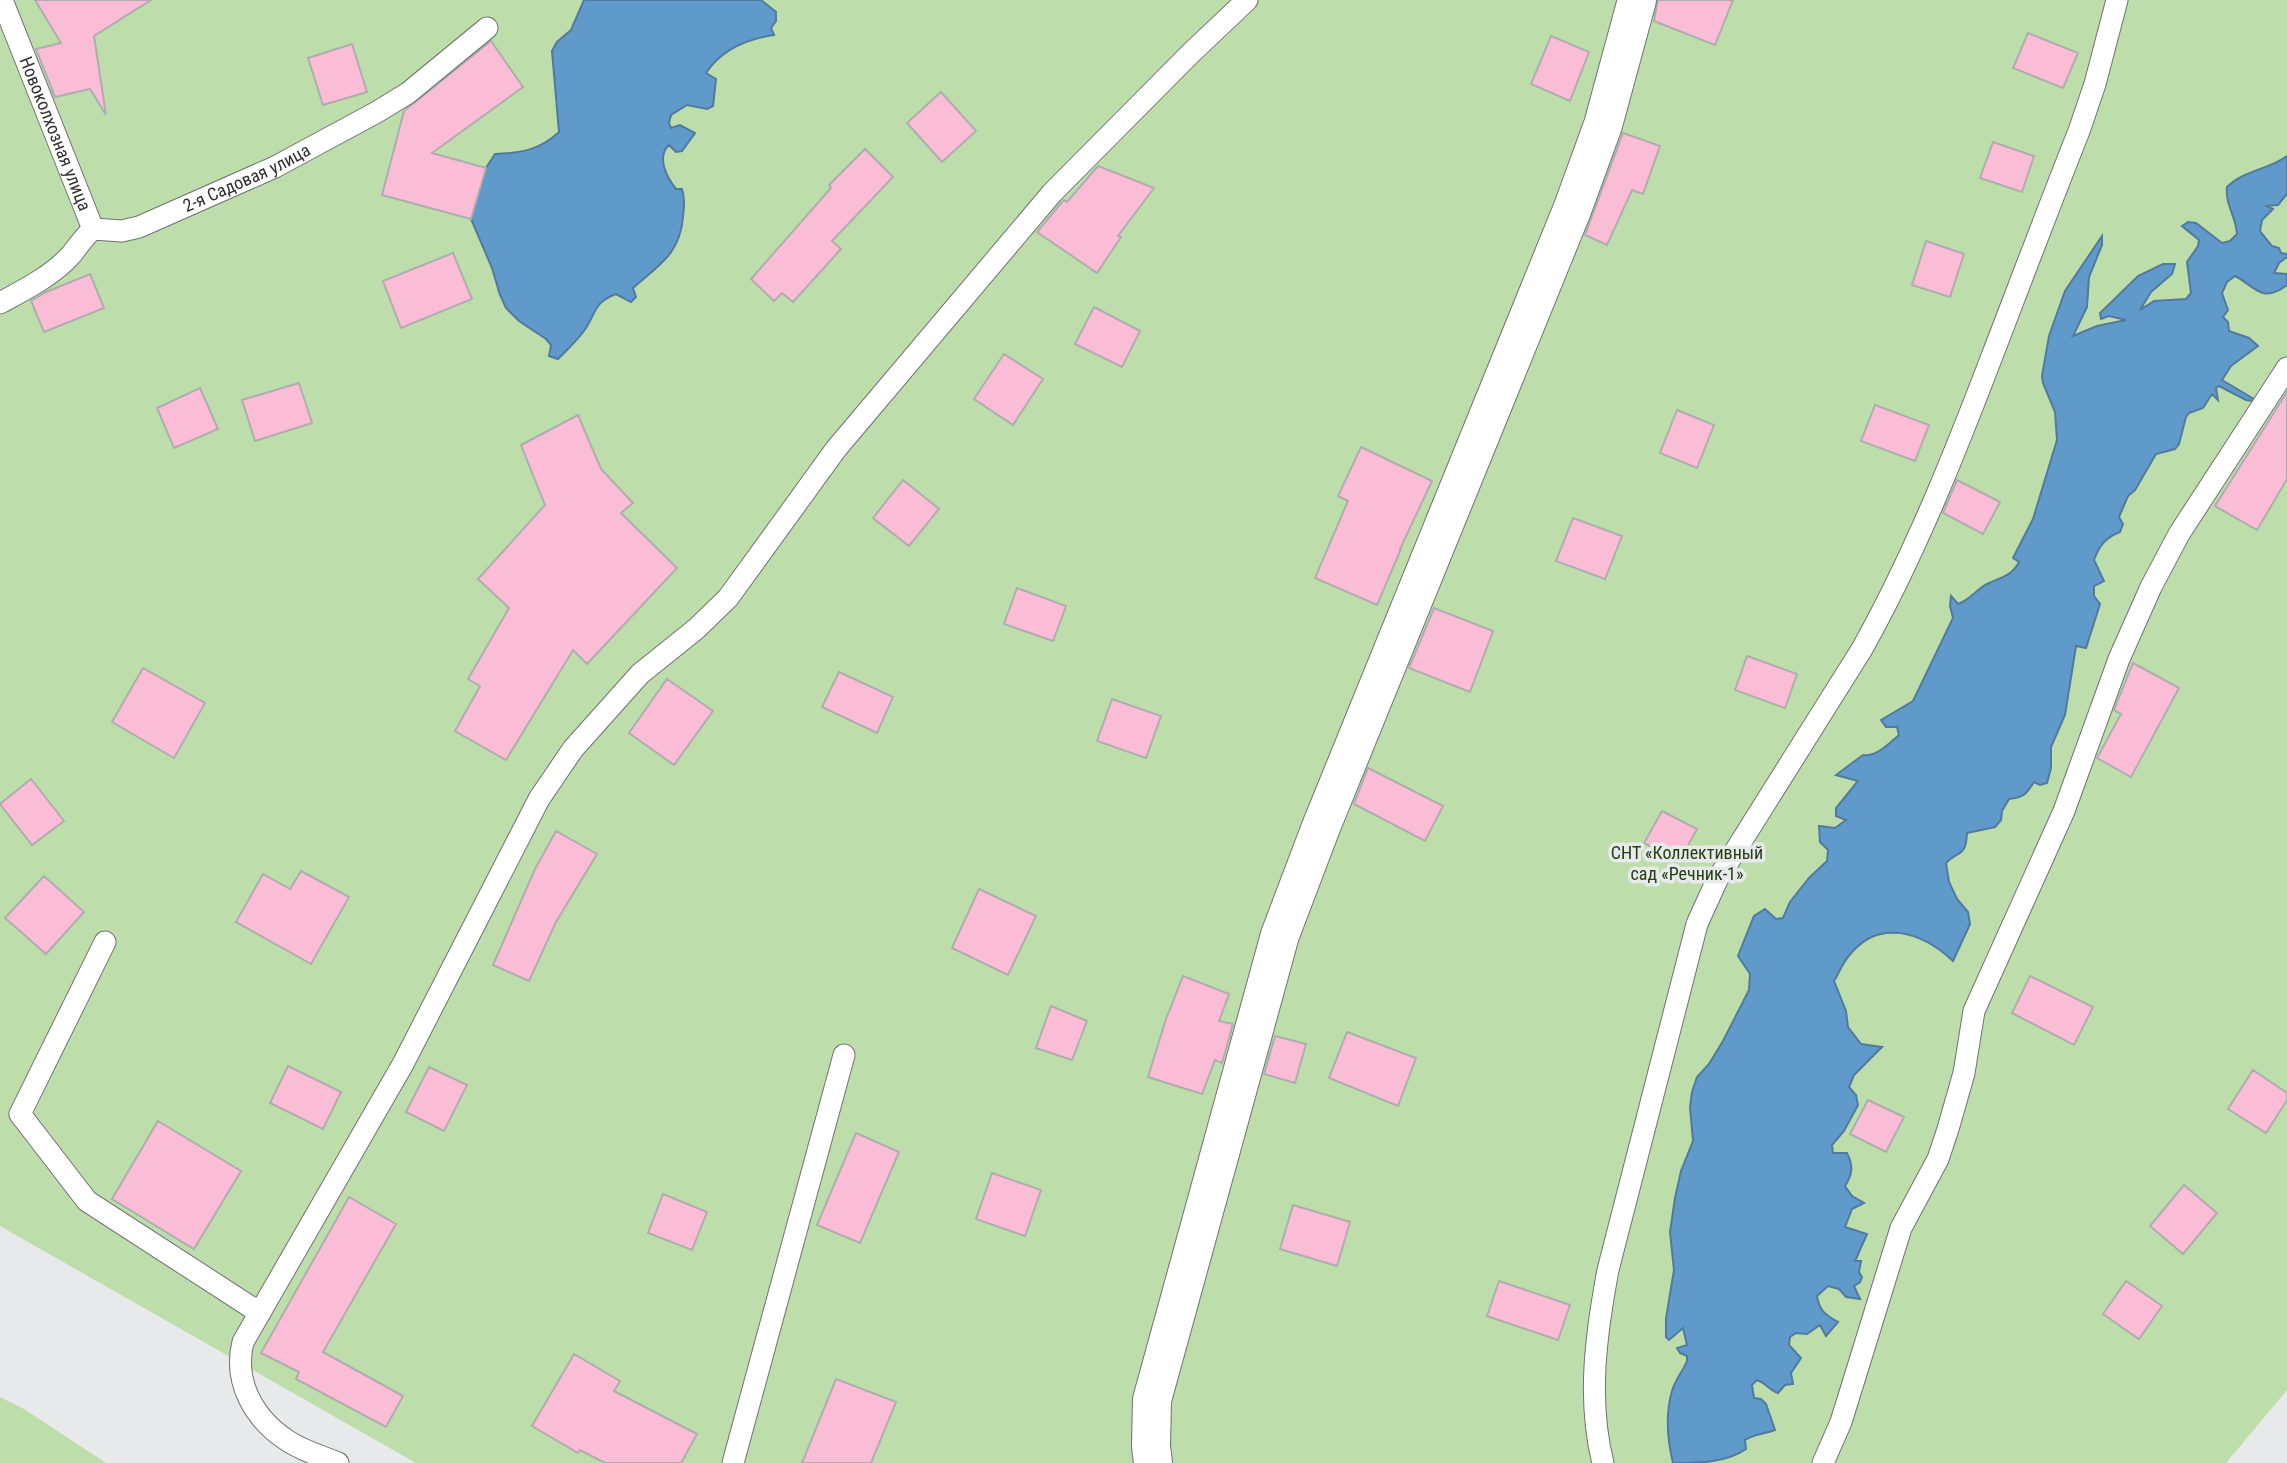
<svg xmlns="http://www.w3.org/2000/svg" width="2287" height="1463" font-family="'Roboto Condensed',sans-serif">
	<style>
		.green { fill: #bdddab }
		.water { fill: #5f9acb; stroke: #517a9d; stroke-width: 2 }
		.building { fill: #fabdd5; stroke: #afadae; stroke-width: 2 }
		.lines { fill: none; stroke-linecap: round; stroke-linejoin: round }
		.service-casing { stroke: #707173; stroke-width: 23 }
		.minor-casing { stroke: #707173; stroke-width: 40 }
		.service { stroke: #fff; stroke-width: 21 }
		.minor { stroke: #fff; stroke-width: 38 }
		.labels { text-anchor: middle; stroke-width: 7; stroke-linejoin: round; paint-order: stroke }
		.street-label { font-size: 18px; fill: #313132; stroke: #e7e9ea }
		.park-label { font-size: 18px; fill: #243e12; stroke: #e7e9ea }
	</style>
	<rect width="100%" height="100%" fill="#e7e9ea"/>
	<path class="green" d="M 0,0 L 2287,0 L 2287,1390 L 2226,1463 L 416,1463 L 0,1226 Z
		M 0,1397 L 24,1409 L 106,1463 L 0,1463 Z"/>
	<path class="water" d="M 584,0 L 761,0 L 776,12 L 776,21 L 771,28 L 774,35 C 746,39 722,49 706,73 L 716,79 L 713,106 L 707,109 L 687,105 L 671,115 L 669,123 L 671,128 L 680,125 L 695,133 L 682,151 L 676,152 L 669,145 C 656,157 667,178 676,189 L 682,189 C 685,199 684,207 683,217 C 680,254 659,265 633,288 L 636,297 L 631,302 L 616,294 C 595,302 597,310 586,328 C 578,340 568,349 558,359 L 549,356 L 551,345 L 546,339 L 519,321 L 506,308 L 500,295 L 492,268 L 471,219 L 486,168 L 495,154 C 521,153 540,150 559,132 L 552,51 L 557,42 L 571,30 Z
		M 2287,156 L 2287,194 L 2278,205 L 2267,206 L 2273,209 L 2262,220 L 2260,231 L 2272,246 L 2279,248 L 2281,253 L 2287,254 L 2287,257 L 2279,263 L 2274,273 L 2287,274 L 2287,285 C 2262,304 2256,287 2235,276 L 2227,282 L 2222,293 L 2228,310 L 2223,317 L 2228,322 L 2229,331 L 2249,338 L 2258,346 L 2231,366 L 2222,380 L 2259,402 L 2246,400 L 2219,386 L 2216,388 L 2218,400 L 2212,394 L 2203,408 L 2189,413 L 2186,417 L 2179,444 L 2175,449 L 2156,454 L 2135,490 L 2128,496 L 2119,517 L 2123,524 L 2120,532 C 2106,537 2099,546 2094,560 L 2104,581 L 2094,586 L 2094,596 L 2100,604 L 2086,648 L 2076,646 L 2065,715 L 2051,747 L 2051,768 L 2047,783 L 2040,785 L 2034,782 C 2026,794 2025,797 2009,799 L 2002,811 L 2001,820 L 1995,827 L 1967,833 C 1966,857 1959,850 1946,863 L 1949,882 L 1957,899 L 1968,912 L 1970,924 L 1953,961 C 1922,932 1878,917 1848,957 C 1842,964 1839,973 1834,981 L 1846,1011 L 1848,1027 L 1861,1044 L 1882,1047 L 1854,1075 L 1849,1087 L 1856,1095 L 1858,1105 L 1844,1131 L 1832,1145 L 1833,1153 L 1847,1153 C 1853,1165 1853,1174 1845,1186 L 1852,1196 L 1864,1203 L 1852,1209 L 1845,1227 L 1867,1234 L 1855,1261 L 1861,1261 L 1859,1272 L 1862,1277 L 1860,1282 L 1854,1286 L 1860,1299 L 1846,1297 L 1839,1289 L 1828,1286 L 1817,1296 C 1819,1310 1825,1315 1838,1322 L 1826,1336 L 1820,1325 L 1807,1334 L 1796,1333 L 1790,1337 L 1789,1345 L 1801,1358 L 1791,1373 L 1793,1384 L 1785,1385 L 1778,1393 C 1769,1390 1766,1383 1757,1380 L 1752,1385 L 1754,1398 L 1761,1399 L 1766,1404 L 1775,1430 C 1765,1434 1753,1434 1745,1440 L 1746,1449 C 1726,1463 1698,1463 1673,1463 C 1667,1438 1665,1415 1672,1391 C 1675,1380 1683,1371 1687,1361 L 1687,1356 L 1680,1353 L 1677,1348 L 1687,1345 L 1683,1328 L 1669,1340 L 1666,1337 L 1666,1318 L 1674,1270 L 1670,1232 L 1675,1198 L 1681,1171 L 1693,1141 L 1690,1107 L 1692,1092 L 1697,1077 L 1709,1064 L 1723,1041 L 1749,990 L 1750,974 L 1738,956 L 1754,916 L 1765,909 L 1776,919 L 1783,918 L 1790,902 L 1809,878 L 1827,861 L 1828,850 L 1820,842 L 1819,826 L 1835,828 L 1846,820 L 1836,816 L 1836,808 L 1858,781 L 1836,775 L 1863,755 C 1877,757 1889,743 1899,735 L 1897,727 L 1886,727 L 1881,720 L 1913,701 L 1953,618 L 1950,606 L 1951,596 L 1958,604 C 1970,600 1976,590 1987,584 C 2001,577 2011,577 2019,562 L 2013,558 L 2033,519 L 2057,440 L 2055,412 L 2043,383 L 2042,376 L 2049,336 L 2065,291 L 2102,236 L 2102,245 L 2089,277 L 2087,307 L 2073,336 L 2097,326 L 2126,320 L 2109,316 L 2101,319 L 2100,313 L 2138,276 L 2163,264 L 2175,264 L 2172,274 L 2151,292 L 2140,310 L 2154,301 L 2186,299 L 2191,293 L 2187,262 L 2198,246 L 2199,240 L 2182,226 L 2188,222 L 2196,223 L 2222,243 L 2230,241 L 2237,234 C 2236,216 2225,205 2227,187 C 2244,170 2268,170 2287,156 Z"/>
	<path class="building" d="M 35,0 L 151,0 L 94,36 L 106,115 L 90,89 L 55,97 L 36,49 L 61,43 Z
		M 1658,0 L 1733,0 L 1715,45 L 1654,21 Z
		M 2028,33 L 2078,53 L 2063,88 L 2013,68 Z
		M 1551,36 L 1589,52 L 1570,101 L 1531,84 Z
		M 491,41 L 523,87 L 432,153 L 486,168 L 471,219 L 382,195 L 404,111 Z
		M 352,44 L 367,92 L 323,105 L 308,58 Z
		M 941,92 L 976,131 L 942,162 L 907,123 Z
		M 1623,133 L 1660,146 L 1643,194 L 1632,190 L 1607,245 L 1585,235 Z
		M 1993,142 L 2034,156 L 2022,192 L 1980,178 Z
		M 865,149 L 893,177 L 832,241 L 841,249 L 793,302 L 782,293 L 774,301 L 751,279 L 831,188 L 829,185 Z
		M 1098,166 L 1154,188 L 1118,236 L 1121,237 L 1097,273 L 1037,232 L 1062,202 L 1064,200 L 1067,202 Z
		M 1926,241 L 1964,254 L 1950,297 L 1912,285 Z
		M 453,253 L 472,299 L 401,328 L 383,281 Z
		M 90,274 L 104,308 L 44,332 L 31,301 L 46,292 Z
		M 1094,307 L 1140,331 L 1122,367 L 1075,344 Z
		M 1004,354 L 1043,379 L 1013,425 L 974,399 Z
		M 299,383 L 312,423 L 255,441 L 242,400 Z
		M 200,388 L 218,429 L 174,448 L 157,408 Z
		M 2287,392 L 2287,479 L 2257,530 L 2215,506 Z
		M 1875,405 L 1929,425 L 1915,461 L 1861,441 Z
		M 1677,410 L 1714,425 L 1697,468 L 1660,453 Z
		M 578,415 L 601,469 L 633,503 L 621,513 L 677,568 L 587,664 L 573,650 L 506,760 L 455,731 L 480,686 L 468,679 L 509,608 L 478,579 L 545,505 L 521,445 Z
		M 1361,447 L 1432,481 L 1400,549 L 1401,549 L 1377,605 L 1315,578 L 1348,501 L 1338,496 Z
		M 903,480 L 939,509 L 909,546 L 873,518 Z
		M 1957,480 L 2000,502 L 1983,534 L 1943,513 Z
		M 1573,518 L 1622,536 L 1605,579 L 1556,561 Z
		M 1017,588 L 1066,606 L 1053,641 L 1004,624 Z
		M 1434,608 L 1493,631 L 1470,692 L 1409,668 Z
		M 1747,656 L 1797,674 L 1785,708 L 1735,690 Z
		M 2133,663 L 2179,688 L 2131,777 L 2097,758 L 2121,714 L 2114,710 Z
		M 143,668 L 205,703 L 174,758 L 112,722 Z
		M 839,672 L 893,697 L 877,733 L 822,707 Z
		M 667,679 L 713,711 L 674,765 L 629,733 Z
		M 1112,699 L 1161,716 L 1146,758 L 1097,741 Z
		M 1368,768 L 1443,806 L 1425,841 L 1354,804 Z
		M 31,779 L 64,821 L 32,845 L 0,804 Z
		M 1662,811 L 1697,829 L 1679,862 L 1644,843 Z
		M 556,831 L 597,854 L 556,922 L 529,981 L 493,965 L 535,869 Z
		M 301,871 L 349,897 L 311,964 L 236,922 L 263,874 L 290,889 Z
		M 44,876 L 84,912 L 46,954 L 5,918 Z
		M 979,889 L 1036,916 L 1008,975 L 952,948 Z
		M 1183,976 L 1229,994 L 1219,1021 L 1233,1024 L 1222,1063 L 1215,1060 L 1202,1094 L 1148,1077 L 1166,1019 Z
		M 2030,976 L 2093,1007 L 2074,1045 L 2012,1013 Z
		M 1051,1006 L 1087,1021 L 1072,1060 L 1036,1048 Z
		M 1347,1032 L 1416,1058 L 1398,1106 L 1329,1078 Z
		M 1275,1036 L 1306,1044 L 1295,1083 L 1264,1074 Z
		M 288,1066 L 341,1092 L 323,1129 L 270,1103 Z
		M 429,1067 L 467,1085 L 444,1131 L 406,1112 Z
		M 2253,1070 L 2287,1093 L 2287,1100 L 2266,1133 L 2228,1109 Z
		M 1868,1100 L 1904,1117 L 1886,1152 L 1850,1134 Z
		M 158,1121 L 241,1171 L 194,1249 L 112,1199 Z
		M 856,1133 L 899,1152 L 860,1243 L 817,1225 Z
		M 992,1173 L 1041,1190 L 1025,1236 L 976,1219 Z
		M 2184,1185 L 2217,1213 L 2183,1254 L 2150,1226 Z
		M 663,1194 L 707,1212 L 692,1250 L 648,1233 Z
		M 349,1197 L 396,1224 L 323,1352 L 403,1396 L 386,1427 L 296,1379 L 299,1372 L 261,1353 Z
		M 1293,1205 L 1350,1222 L 1337,1266 L 1280,1249 Z
		M 1499,1281 L 1570,1305 L 1558,1340 L 1487,1316 Z
		M 2126,1281 L 2162,1306 L 2139,1339 L 2103,1314 Z
		M 574,1354 L 620,1381 L 614,1391 L 697,1434 L 681,1463 L 605,1463 L 580,1450 L 578,1453 L 532,1426 Z
		M 836,1379 L 896,1402 L 871,1463 L 802,1463 Z"/>
	<g class="lines">
		<defs>
			<g id="service">
				<path id="s1" d="M 2,0 L 93,229"/>
				<path id="s2" d="M 0,303 C 24,290 52,276 71,255 C 78,246 84,237 93,229 L 122,231 L 139,227 L 275,167 L 377,112 L 408,93 L 487,28"/>
				<path d="M 105,942 L 20,1114 L 87,1201 L 260,1313"/>
				<path d="M 338,1463 C 321,1456 303,1451 288,1441 C 254,1419 233,1382 243,1342 L 403,1064 L 539,799 L 573,749 L 640,674 L 696,629 L 728,598 L 836,449 L 1052,193 L 1191,53 L 1247,0"/>
				<path d="M 733,1463 L 844,1055"/>
				<path d="M 1603,1463 C 1587,1400 1596,1334 1608,1270 L 1697,924 L 1717,880 L 1862,649 C 1915,554 1955,453 1994,351 C 2022,278 2050,204 2079,131 L 2095,84 L 2117,0"/>
				<path d="M 1823,1463 L 1841,1422 L 1901,1228 L 1938,1159 L 1948,1129 L 1964,1073 L 1974,1011 L 2064,811 L 2119,659 L 2151,587 L 2179,534 L 2287,368"/>
			</g>
			<path id="minor" d="M 1153,1463 L 1151,1446 L 1152,1400 L 1280,935 L 1321,827 L 1572,210 L 1603,125 L 1637,0"/>
		</defs>
		<use href="#service" class="service-casing"/>
		<use href="#minor" class="minor-casing"/>
		<use href="#service" class="service"/>
		<use href="#minor" class="minor"/>
	</g>
	<g class="labels">
		<g class="street-label">
			<text dy="6" stroke="none"><textPath href="#s1" startOffset="144">Новоколхозная улица</textPath></text>
			<text dy="6" stroke="none"><textPath href="#s2" startOffset="285">2-я Садовая улица</textPath></text>
		</g>
		<g class="park-label">
			<text x="1687" y="859">СНТ «Коллективный<tspan x="1687" dy="21">сад «Речник-1»</tspan></text>
		</g>
	</g>
</svg>
